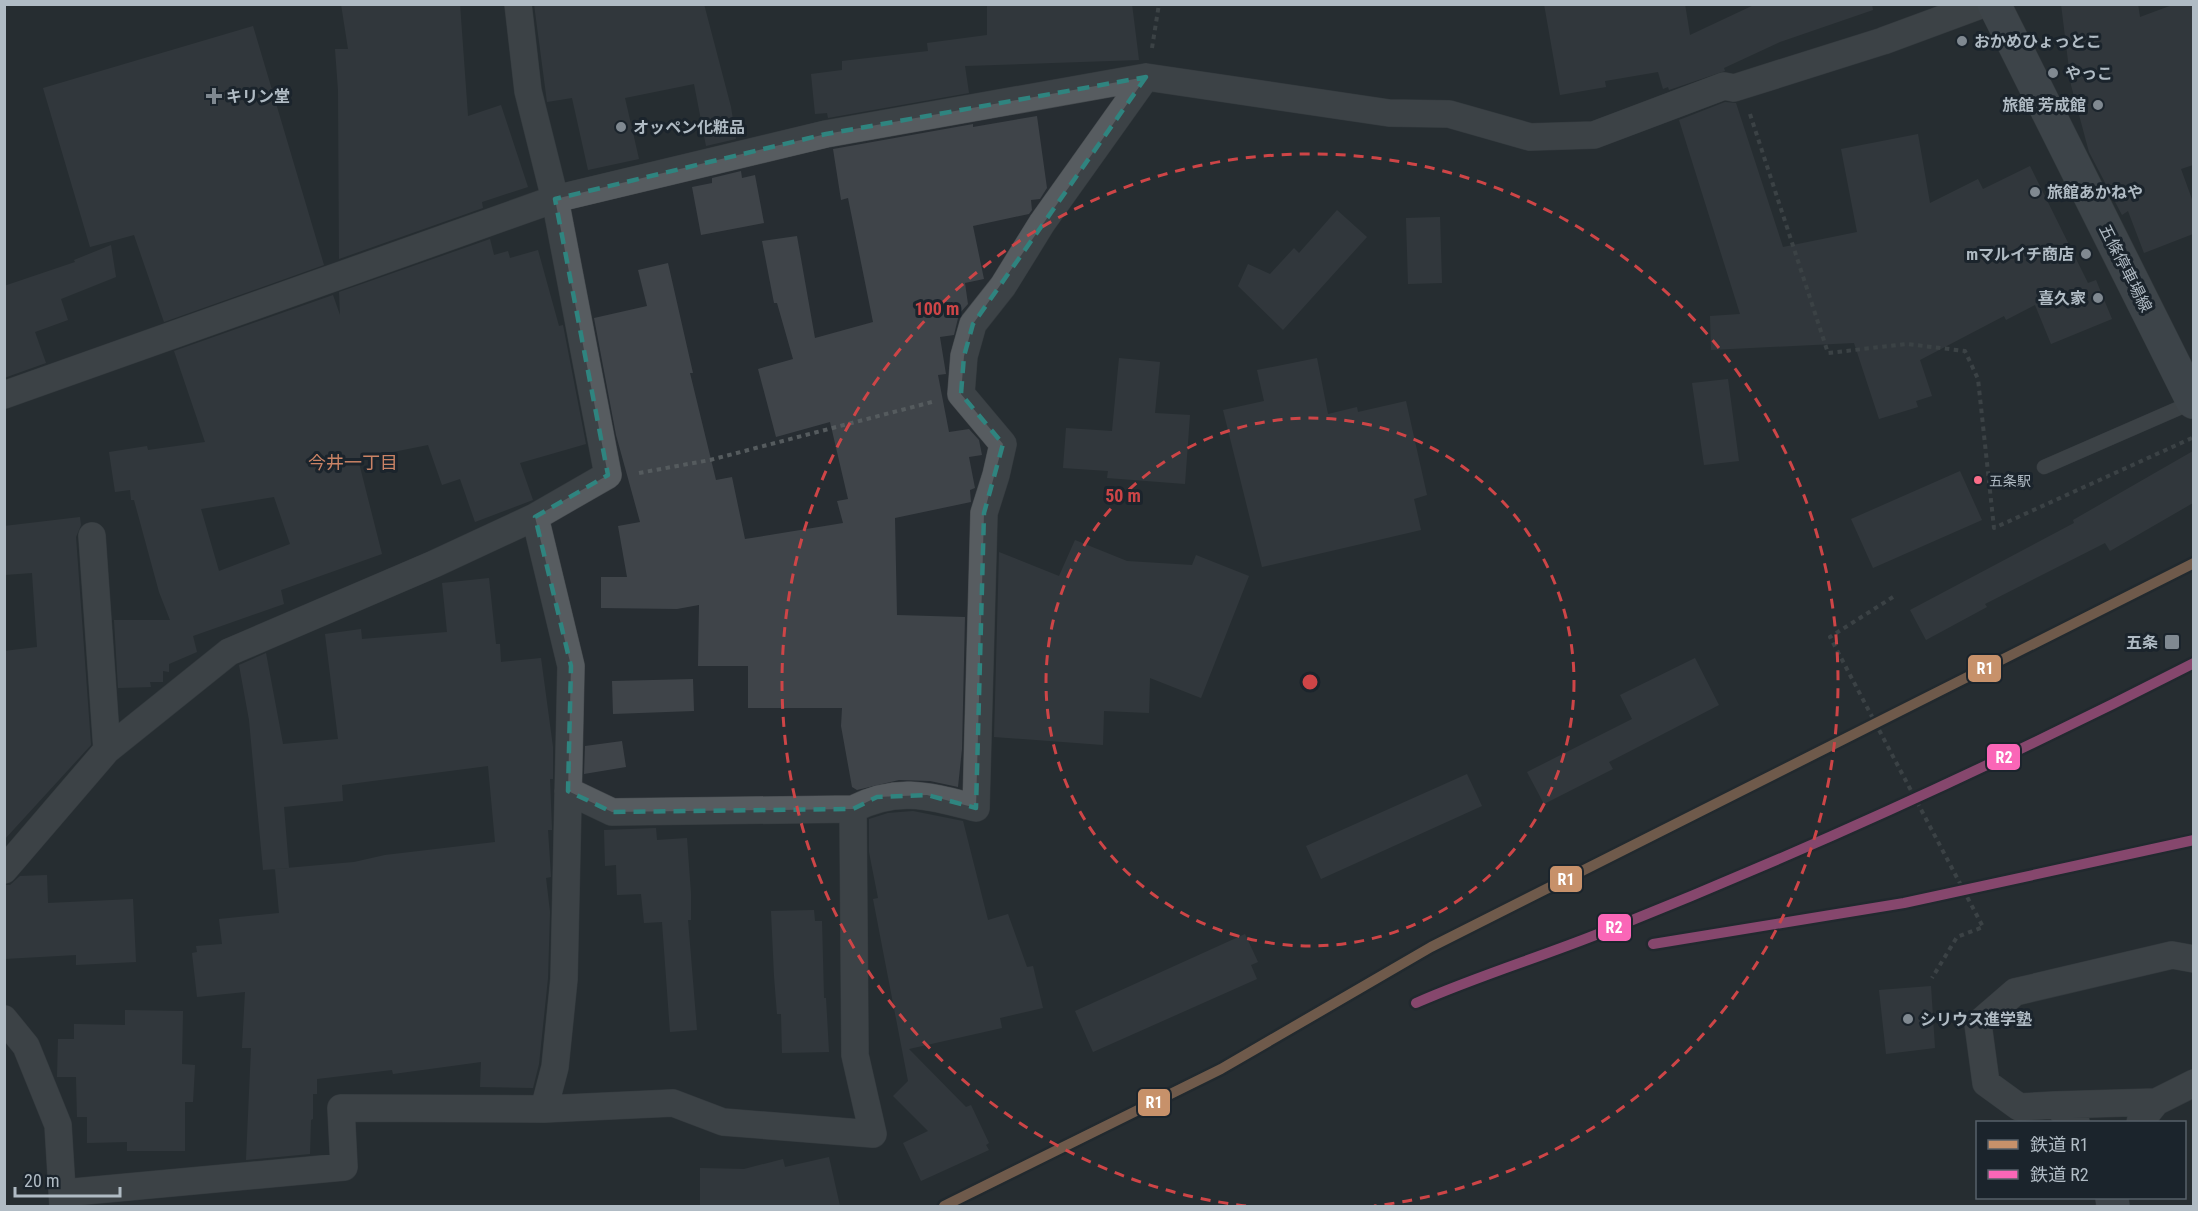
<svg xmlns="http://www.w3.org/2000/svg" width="2198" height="1211" font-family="'Roboto Condensed','Noto Sans JP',sans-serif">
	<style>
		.building { fill: #3f4449; fill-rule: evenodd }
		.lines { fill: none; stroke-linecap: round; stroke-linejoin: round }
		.lane-casing { stroke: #44494d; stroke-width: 15 }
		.street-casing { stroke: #44494d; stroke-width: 28 }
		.secondary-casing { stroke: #44494d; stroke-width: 34 }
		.path { stroke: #555b5e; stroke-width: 4; stroke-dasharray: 4.5 4.5; stroke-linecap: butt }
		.lane { stroke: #575c60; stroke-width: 14 }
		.street { stroke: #575c60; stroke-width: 27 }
		.secondary { stroke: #5a6066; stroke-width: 33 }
		.rail-1-casing { stroke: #1b242c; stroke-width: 15 }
		.rail-2-casing { stroke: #1b242c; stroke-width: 15 }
		.rail-1 { stroke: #c7916a; stroke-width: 10 }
		.rail-2 { stroke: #fa66b7; stroke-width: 10 }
		.marked { fill: none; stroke: #2f847f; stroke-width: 4.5; stroke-dasharray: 12 8; stroke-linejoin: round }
		.ring { fill: none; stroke: #ce4547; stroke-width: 3; stroke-dasharray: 10 8 }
		.poi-dot { fill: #808991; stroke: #1b242c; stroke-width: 2 }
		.bus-dot { fill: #fb6d88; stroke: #1b242c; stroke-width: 2 }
		.labels { text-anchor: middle; stroke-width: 6; stroke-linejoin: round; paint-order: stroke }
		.bus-label { font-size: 14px; fill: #b0bbc4; stroke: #1b242c; text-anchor: start }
		.poi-label { font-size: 16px; font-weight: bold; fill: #b0bbc4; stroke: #1b242c; text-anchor: start }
		.street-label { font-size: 16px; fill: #b0bbc4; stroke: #1b242c }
		.neighbourhood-label { font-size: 18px; fill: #cb8365; stroke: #1b242c }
		.centre { fill: #ce4547; stroke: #1b242c; stroke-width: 3 }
		.ring-label { font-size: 18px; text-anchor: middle; font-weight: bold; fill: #ce4547; stroke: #1b242c; stroke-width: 6; stroke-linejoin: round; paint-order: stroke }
		.line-badge { stroke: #1b242c; stroke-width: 2 }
		.badge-label { font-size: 16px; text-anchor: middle; font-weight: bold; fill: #fff }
	</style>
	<rect width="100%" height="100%" fill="#272d32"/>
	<path class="building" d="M 341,4 L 460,4 L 468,116 L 501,105 L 528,187 L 482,202 L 483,208 L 339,259 L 338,90 L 335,49 L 348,49 Z
		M 534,4 L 704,4 L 731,107 L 736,139 L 706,146 L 694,84 L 625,98 L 639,159 L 588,170 L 572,98 L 547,102 Z
		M 987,4 L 1132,4 L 1139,60 L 965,66 L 969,93 L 828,118 L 827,113 L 815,114 L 811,74 L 842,70 L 842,61 L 928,51 L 927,43 L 987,35 Z
		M 1544,4 L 1685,4 L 1690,35 L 1756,4 L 1872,4 L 1873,10 L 1780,42 L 1724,68 L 1725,71 L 1669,90 L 1668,87 L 1663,89 L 1658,72 L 1605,81 L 1606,87 L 1560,95 Z
		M 2061,4 L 2138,4 L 2140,17 L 2175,4 L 2193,4 L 2193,165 L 2181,169 L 2193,202 L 2193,234 L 2144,253 L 2128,211 L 2122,215 L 2089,152 L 2071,85 Z
		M 253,26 L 324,265 L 164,322 L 134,235 L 90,247 L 43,88 Z
		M 1725,102 L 1736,103 L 1783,247 L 1857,232 L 1841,149 L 1918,134 L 1930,203 L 1978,179 L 1983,189 L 2030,166 L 2088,283 L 2096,280 L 2112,319 L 2051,344 L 2035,305 L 2006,320 L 2004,316 L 1920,360 L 1932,396 L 1916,401 L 1918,407 L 1879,419 L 1854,343 L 1711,350 L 1710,316 L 1740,314 L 1679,120 Z
		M 1037,116 L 1047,188 L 1040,199 L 1031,200 L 1032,210 L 1029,214 L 973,226 L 984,279 L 965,283 L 968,304 L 959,314 L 954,335 L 940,337 L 946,374 L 938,375 L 949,432 L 969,429 L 979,440 L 982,455 L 969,457 L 975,488 L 970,490 L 971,502 L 895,518 L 897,615 L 965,617 L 962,749 L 958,787 L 930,781 L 899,780 L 857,790 L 852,787 L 841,726 L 842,708 L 748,708 L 748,666 L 698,666 L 699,605 L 677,609 L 601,608 L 601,577 L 627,577 L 618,526 L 640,522 L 616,435 L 594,318 L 647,306 L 638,270 L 668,263 L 693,373 L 690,373 L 716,480 L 732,477 L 745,539 L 843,523 L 837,501 L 848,499 L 830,422 L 776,437 L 758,369 L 793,359 L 777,303 L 774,303 L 762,241 L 797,236 L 815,338 L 873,322 L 848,198 L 841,200 L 833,149 L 973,124 L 973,127 Z
		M 741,171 L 742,178 L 755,175 L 764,223 L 701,235 L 692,187 L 712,183 L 712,178 Z
		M 1337,210 L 1367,237 L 1283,330 L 1238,286 L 1248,264 L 1270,274 L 1294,248 L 1299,253 Z
		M 1440,217 L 1442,283 L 1408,284 L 1406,218 Z
		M 490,239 L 494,255 L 508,251 L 510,258 L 538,250 L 559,326 L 563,325 L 586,444 L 520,463 L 533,500 L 475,522 L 460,479 L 442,485 L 428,445 L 358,459 L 382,554 L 281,590 L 284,604 L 193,636 L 197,652 L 169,664 L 169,672 L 163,671 L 163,682 L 150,682 L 151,687 L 118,688 L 114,620 L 170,620 L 159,592 L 134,500 L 131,500 L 130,490 L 115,492 L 109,452 L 147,446 L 148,450 L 205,442 L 174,351 L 333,295 L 340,315 L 339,292 ZM 274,497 L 290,544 L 219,571 L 201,509 Z
		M 111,245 L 116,277 L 61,299 L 68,320 L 35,332 L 46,363 L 4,378 L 4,286 L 75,262 L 74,260 Z
		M 1119,358 L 1160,362 L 1155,413 L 1190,415 L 1185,484 L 1107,478 L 1108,471 L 1063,468 L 1066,428 L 1112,431 Z
		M 1317,358 L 1328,414 L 1357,407 L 1358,412 L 1406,401 L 1427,495 L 1414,499 L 1421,530 L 1262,567 L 1223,410 L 1264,401 L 1257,370 Z
		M 1728,379 L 1739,461 L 1704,465 L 1692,383 Z
		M 2193,451 L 2193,503 L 2110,551 L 2105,543 L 1985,604 L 1987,607 L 1926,640 L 1910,610 L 2074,523 L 2073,520 Z
		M 1960,471 L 1982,520 L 1873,568 L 1851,519 Z
		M 80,517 L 81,525 L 76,537 L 91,745 L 4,840 L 4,651 L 37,647 L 32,573 L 4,575 L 4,526 Z
		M 1075,540 L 1127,561 L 1192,565 L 1196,555 L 1249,576 L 1201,698 L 1150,678 L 1149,713 L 1104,711 L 1103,745 L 994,737 L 999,552 L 1059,576 Z
		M 489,578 L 496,644 L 500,644 L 501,662 L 541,658 L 553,747 L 553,779 L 550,779 L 552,830 L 548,830 L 551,877 L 546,878 L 550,912 L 548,978 L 539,1064 L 533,1088 L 480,1087 L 481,1062 L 393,1074 L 392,1070 L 317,1079 L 317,1094 L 313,1094 L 313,1119 L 311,1120 L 310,1154 L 246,1160 L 251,1048 L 242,1048 L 245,992 L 197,997 L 192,953 L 197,952 L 196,946 L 222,944 L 219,919 L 279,913 L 275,869 L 354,862 L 385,855 L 495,842 L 488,766 L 342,785 L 343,801 L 284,807 L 289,868 L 263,870 L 249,720 L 239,665 L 266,653 L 283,744 L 338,739 L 325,634 L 361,629 L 362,639 L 447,632 L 442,583 Z
		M 1695,658 L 1719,705 L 1609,762 L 1613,769 L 1544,804 L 1527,772 L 1632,719 L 1620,695 Z
		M 693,679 L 694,711 L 613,714 L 612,681 Z
		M 622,741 L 626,767 L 584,774 L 585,746 Z
		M 1467,774 L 1482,806 L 1321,879 L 1306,846 Z
		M 913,811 L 963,821 L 988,920 L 1008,914 L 1027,967 L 1033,966 L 1043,1008 L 1000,1018 L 1002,1028 L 909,1049 L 966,1107 L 971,1105 L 989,1143 L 986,1145 L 989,1150 L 921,1181 L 903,1143 L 928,1131 L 893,1096 L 908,1081 L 873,899 L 878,898 L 869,852 L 869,819 L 888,813 Z
		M 656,828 L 657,840 L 687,838 L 691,894 L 691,920 L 688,920 L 697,1030 L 670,1032 L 662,922 L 644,923 L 641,894 L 617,895 L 616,865 L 605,866 L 604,830 Z
		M 47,875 L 48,903 L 133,899 L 136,962 L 76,965 L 76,955 L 4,959 L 4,885 L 10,885 L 20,876 Z
		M 814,910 L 815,921 L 822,921 L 824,998 L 826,998 L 829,1052 L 782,1053 L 781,1014 L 777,1014 L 774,976 L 771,911 Z
		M 1245,934 L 1258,962 L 1251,965 L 1257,979 L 1093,1052 L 1075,1011 Z
		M 1931,986 L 1935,1048 L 1886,1054 L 1879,990 Z
		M 125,1010 L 183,1011 L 182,1064 L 195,1065 L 193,1102 L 185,1102 L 185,1151 L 127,1151 L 127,1142 L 87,1143 L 87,1117 L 77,1117 L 76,1077 L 57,1077 L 58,1039 L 74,1039 L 74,1024 L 125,1025 Z
		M 829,1157 L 840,1206 L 700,1206 L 700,1168 L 744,1169 L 783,1159 L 785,1167 Z"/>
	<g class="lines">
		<defs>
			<path id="lane" d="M 2044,467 L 2193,402"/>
			<path id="street" d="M 4,395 L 555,199 L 826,134 L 1146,77 L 1389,113 L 1449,114 L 1530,137 L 1594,135 L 1724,86 L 1734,88 L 1883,41 L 1983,4
				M 535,517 L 571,666 L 564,979 L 555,1067 L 544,1109
				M 92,536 L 107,750
				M 568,791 L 612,812 L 853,809 C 898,786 929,796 976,808 L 984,513 L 996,475 L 1003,444 L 961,394 L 964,356 L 973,324 L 1003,286 L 1042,223 L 1146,77
				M 4,870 L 107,750 L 229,652 L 434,564 L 535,517 L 608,475 L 555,199 L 528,91 L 518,4
				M 4,1019 L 26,1046 L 58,1125 L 63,1206
				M 2055,1105 L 2156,1102
				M 2076,1122 L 2055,1105 L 2019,1107 L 1986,1083 L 1978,1024 L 2015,992 L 2172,955 L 2194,959
				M 2140,1122 L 2156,1102 L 2194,1083
				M 63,1193 L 344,1167 L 341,1108 L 544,1109 L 673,1103 L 723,1122 L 873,1134 L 855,1055 L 853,809"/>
			<path id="secondary" d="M 1994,4 L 2193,402
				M 2112,1198 L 2113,1206"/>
		</defs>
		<use href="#lane" class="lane-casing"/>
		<use href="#street" class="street-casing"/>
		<use href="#secondary" class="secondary-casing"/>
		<path class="path" d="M 1152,48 L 1159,4
			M 1750,114 L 1828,353 L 1907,344 L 1965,351 L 1978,379 L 1994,528 L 2192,438
			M 639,473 L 710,460 L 932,402
			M 1893,597 L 1830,637 L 1983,927 L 1957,937 L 1932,978"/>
		<use href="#lane" class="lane"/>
		<use href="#street" class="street"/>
		<use href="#secondary" class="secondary"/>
		<defs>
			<path id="rail-1" d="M 944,1206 L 1221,1069 L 1431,947 L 2194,563"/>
			<path id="rail-2" d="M 1653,944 L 1904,903 L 2194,840
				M 1416,1003 C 1477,976 1541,957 1603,932 C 1804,852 2001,762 2194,663"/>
		</defs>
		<use href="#rail-1" class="rail-1-casing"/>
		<use href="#rail-2" class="rail-2-casing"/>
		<use href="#rail-1" class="rail-1"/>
		<use href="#rail-2" class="rail-2"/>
	</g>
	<path d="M0 0H2198V1211H0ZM 1146,77 L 973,324 L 964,356 L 961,394 L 1003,444 L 984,513 L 976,808 L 927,795 L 877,797 L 853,809 L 612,812 L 568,791 L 571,666 L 535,517 L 608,475 L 555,199 L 826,134 Z" fill="#272d32" fill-opacity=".55" fill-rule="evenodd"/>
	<path class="marked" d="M 1146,77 L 973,324 L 964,356 L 961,394 L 1003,444 L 984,513 L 976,808 L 927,795 L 877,797 L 853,809 L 612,812 L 568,791 L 571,666 L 535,517 L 608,475 L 555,199 L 826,134 Z"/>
	<g class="ring">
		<circle cx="1310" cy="682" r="264"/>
		<path d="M1246 1206A528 528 0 1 1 1374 1206"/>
	</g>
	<g class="poi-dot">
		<circle cx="1962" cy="41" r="6"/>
		<circle cx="2053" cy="73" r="6"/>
		<path d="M211 87h6v6h6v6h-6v6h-6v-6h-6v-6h6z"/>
		<circle cx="2098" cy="105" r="6"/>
		<circle cx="621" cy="127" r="6"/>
		<circle cx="2035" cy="192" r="6"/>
		<circle cx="2086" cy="254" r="6"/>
		<circle cx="2098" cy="298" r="6"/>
		<rect x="2164" y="634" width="16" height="16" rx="3"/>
		<circle cx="1908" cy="1019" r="6"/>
	</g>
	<circle class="bus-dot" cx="1978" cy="480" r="5"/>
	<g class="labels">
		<g class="bus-label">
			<text x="1989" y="486">五条駅</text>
		</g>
		<g class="poi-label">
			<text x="1974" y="47">おかめひょっとこ</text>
			<text x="2065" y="79">やっこ</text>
			<text x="226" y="102">キリン堂</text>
			<text x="2086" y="111" text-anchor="end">旅館 芳成館</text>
			<text x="633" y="133">オッペン化粧品</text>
			<text x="2047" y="198">旅館あかねや</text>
			<text x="2074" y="260" text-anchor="end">mマルイチ商店</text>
			<text x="2086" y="304" text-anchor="end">喜久家</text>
			<text x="2158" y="648" text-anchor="end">五条</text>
			<text x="1920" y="1025">シリウス進学塾</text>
		</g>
		<g class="street-label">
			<text transform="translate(2126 268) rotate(63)" y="6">五條停車場線</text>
		</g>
		<g class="neighbourhood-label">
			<text x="353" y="469">今井一丁目</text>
		</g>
	</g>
	<circle cx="1310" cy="682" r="9" class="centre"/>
	<g class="ring-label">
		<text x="937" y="315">100 m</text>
		<text x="1123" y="502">50 m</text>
	</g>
	<g class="line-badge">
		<rect x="1967" y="654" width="35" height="29" rx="6" fill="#c7916a"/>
		<rect x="1986" y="743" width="35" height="28" rx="6" fill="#fa66b7"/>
		<rect x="1549" y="865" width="34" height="28" rx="6" fill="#c7916a"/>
		<rect x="1597" y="913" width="35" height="29" rx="6" fill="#fa66b7"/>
		<rect x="1137" y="1088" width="34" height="29" rx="6" fill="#c7916a"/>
	</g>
	<g class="badge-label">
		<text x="1985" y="674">R1</text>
		<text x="2004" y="763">R2</text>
		<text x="1566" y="885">R1</text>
		<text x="1614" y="933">R2</text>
		<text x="1154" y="1108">R1</text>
	</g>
	<rect width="2198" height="1211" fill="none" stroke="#b0bbc4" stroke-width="12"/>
	<rect x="1976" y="1121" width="210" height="78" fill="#1b242c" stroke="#576069" stroke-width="1.5"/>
	<rect x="1988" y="1140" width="30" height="9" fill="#c7916a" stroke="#576069" stroke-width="1.5"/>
	<text x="2030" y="1151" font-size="18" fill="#b0bbc4">鉄道 R1</text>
	<rect x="1988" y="1170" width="30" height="9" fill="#fa66b7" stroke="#576069" stroke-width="1.5"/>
	<text x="2030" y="1181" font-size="18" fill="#b0bbc4">鉄道 R2</text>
	<path d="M15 1187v9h105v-9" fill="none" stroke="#b0bbc4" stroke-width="3"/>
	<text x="24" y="1187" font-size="18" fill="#b0bbc4" stroke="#1b242c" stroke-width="4.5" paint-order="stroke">20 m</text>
</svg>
